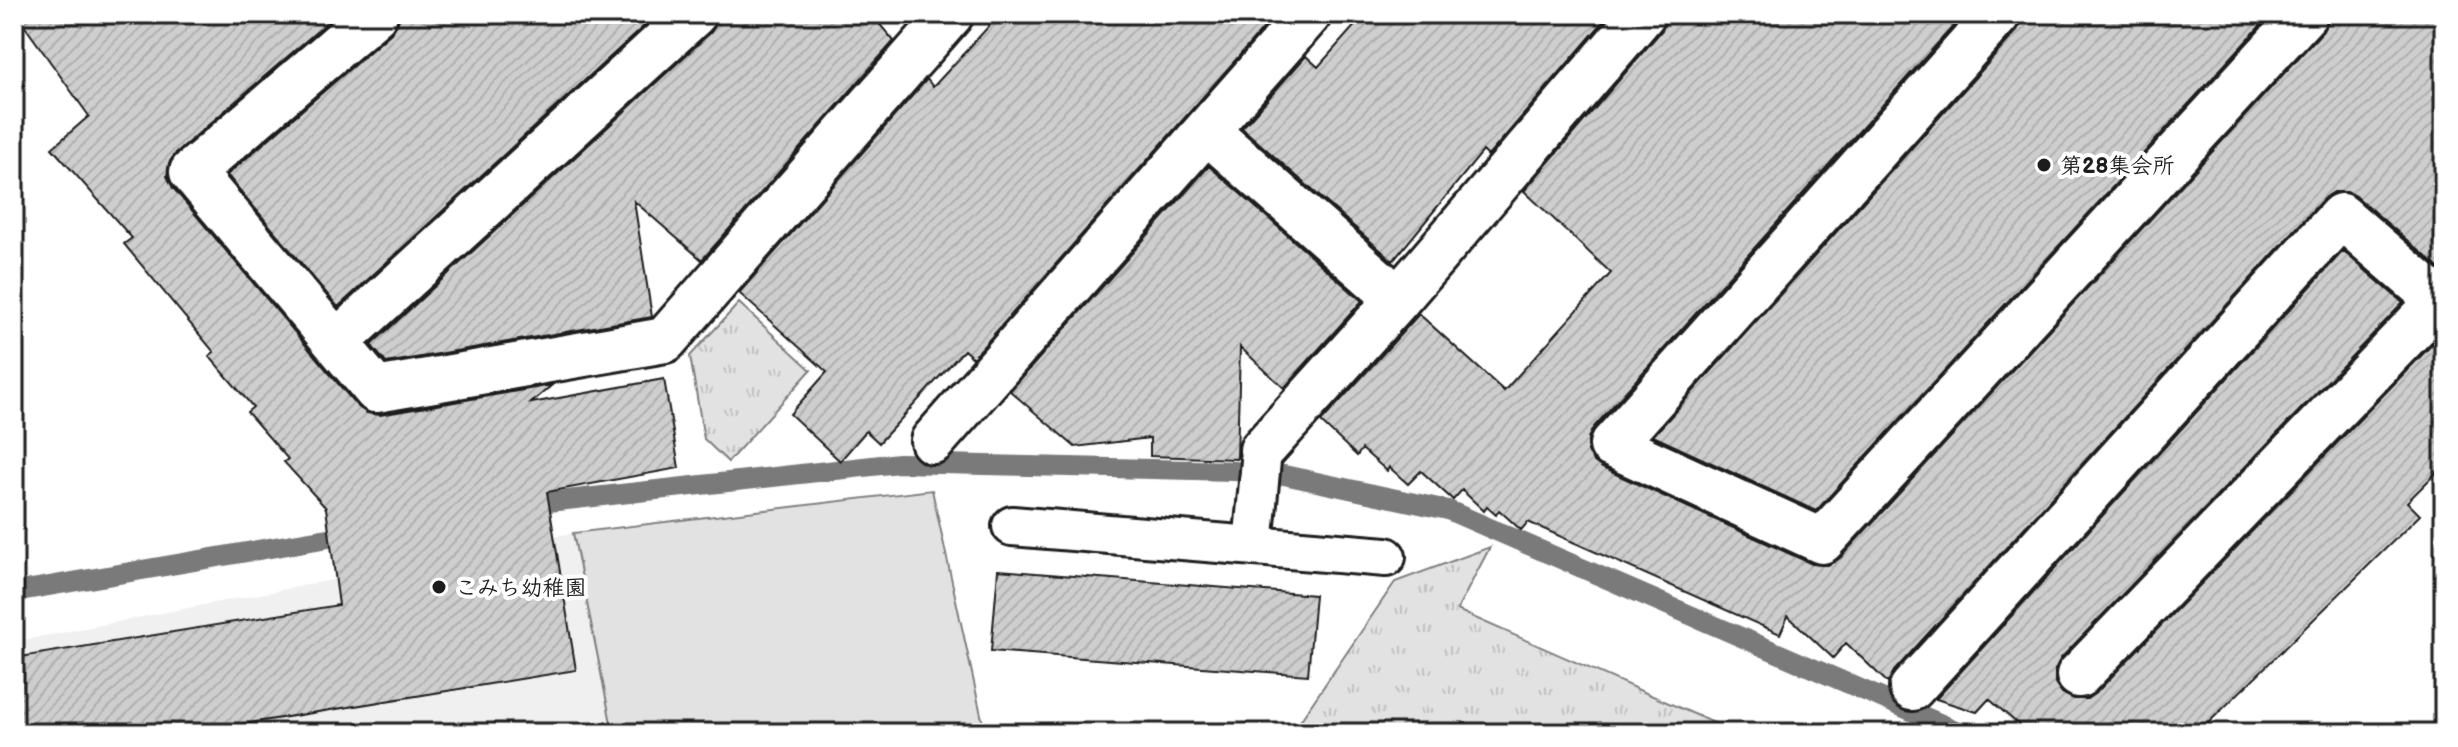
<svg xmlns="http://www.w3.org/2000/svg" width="2458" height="747" font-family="'Balsamiq Sans','Klee One',sans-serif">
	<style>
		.built { fill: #f0f0f0 }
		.grass { fill: url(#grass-tufts); stroke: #7f7f7f; stroke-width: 2 }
		.garden { fill: #e2e2e2; stroke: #7f7f7f; stroke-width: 2 }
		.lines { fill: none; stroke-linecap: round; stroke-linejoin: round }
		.stream { stroke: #7a7a7a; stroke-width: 20 }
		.building { fill: url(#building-hatch); stroke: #1c1c1c; stroke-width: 2 }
		.lane-casing { stroke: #1c1c1c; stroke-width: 44 }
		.street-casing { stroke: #1c1c1c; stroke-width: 50 }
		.lane { stroke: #fff; stroke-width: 38 }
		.street { stroke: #fff; stroke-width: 44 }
		.poi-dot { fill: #1c1c1c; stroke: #fff; stroke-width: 3 }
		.labels { text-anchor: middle; stroke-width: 8; stroke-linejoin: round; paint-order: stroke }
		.poi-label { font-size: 22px; font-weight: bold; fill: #1c1c1c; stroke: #fff; text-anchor: start }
	</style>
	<defs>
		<pattern id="grass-tufts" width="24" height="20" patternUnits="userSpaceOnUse" patternTransform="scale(2)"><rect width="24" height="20" fill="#e2e2e2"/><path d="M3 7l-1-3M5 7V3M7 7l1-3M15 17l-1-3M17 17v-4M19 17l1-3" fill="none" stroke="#c1c1c1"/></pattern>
		<pattern id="building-hatch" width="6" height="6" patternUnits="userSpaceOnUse" patternTransform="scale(2)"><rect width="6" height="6" fill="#cecece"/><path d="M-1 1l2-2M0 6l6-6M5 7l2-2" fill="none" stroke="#b0b0b0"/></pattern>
	</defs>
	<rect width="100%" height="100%" fill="#fff"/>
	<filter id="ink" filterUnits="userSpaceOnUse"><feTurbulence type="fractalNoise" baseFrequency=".0125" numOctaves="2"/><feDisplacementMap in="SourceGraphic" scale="16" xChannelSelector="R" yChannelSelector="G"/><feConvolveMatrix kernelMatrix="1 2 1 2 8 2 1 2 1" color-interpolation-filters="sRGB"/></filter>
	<g filter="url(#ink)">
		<path class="built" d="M 573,533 L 613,733 L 14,733 L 14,642 Z"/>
		<path class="grass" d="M 739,303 L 811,370 L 728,462 L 704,439 L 690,356 Z
			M 1490,547 L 1457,610 L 1737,733 L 1292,733 L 1395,582 Z"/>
		<path class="garden" d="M 932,490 L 985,733 L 613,733 L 573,533 Z"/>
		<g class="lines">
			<path class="stream" d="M 522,505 L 899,463 L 1234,471 L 1284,475 L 1448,510 L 1962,733
				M 14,592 L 357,533"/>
		</g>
		<path class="building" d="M 16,14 L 337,14 L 176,153 L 169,163 L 167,176 L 173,188 L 357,406 L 367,413 L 380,415 L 552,385 L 531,403 L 664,379 L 679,468 L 547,492 L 576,670 L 189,733 L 14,733 L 14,658 L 339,605 L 326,508 L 284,462 L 288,459 L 247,412 L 253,407 L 209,356 L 214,352 L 124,244 L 132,238 L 52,148 L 89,116 Z
			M 399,14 L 657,14 L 338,307 L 227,175 L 391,33 L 398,23 Z
			M 718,14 L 871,14 L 894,41 L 702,260 L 634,201 L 652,317 L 386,363 L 371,345 L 711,32 L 718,22 Z
			M 1000,14 L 1261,14 L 1269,22 L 973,358 L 964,350 L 879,443 L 866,431 L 840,461 L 790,414 L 827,372 L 739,293 L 927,79 L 933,87 Z
			M 1365,14 L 1610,14 L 1488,156 L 1483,151 L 1393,261 L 1242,128 L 1306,56 L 1318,67 Z
			M 1667,14 L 1964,14 L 1593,428 L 1588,438 L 1588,451 L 1593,461 L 1602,468 L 1812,564 L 1828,565 L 1840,558 L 2323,31 L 2329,14 L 2444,14 L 2444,272 L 2357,197 L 2347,192 L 2334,192 L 2323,199 L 1894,671 L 1888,683 L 1846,643 L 1833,658 L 1788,616 L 1780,634 L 1528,522 L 1521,530 L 1499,510 L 1496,515 L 1487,507 L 1484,511 L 1462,490 L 1453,500 L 1421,471 L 1408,484 L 1389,467 L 1387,471 L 1362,449 L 1357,456 L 1321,422 L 1419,314 L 1504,391 L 1611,273 L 1524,191 L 1662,30 Z
			M 2022,14 L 2271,14 L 1816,511 L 1653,436 L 2017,31 Z
			M 1209,166 L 1362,301 L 1284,388 L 1240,347 L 1237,459 L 1150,456 L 1150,438 L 1075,447 L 1010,391 Z
			M 2343,251 L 2403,303 L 2061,658 L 2055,670 L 2055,683 L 2062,693 L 2074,699 L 2087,699 L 2097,692 L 2444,332 L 2444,465 L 2407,502 L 2420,515 L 2198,733 L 2028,733 L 1989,699 L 1977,712 L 1936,699 Z
			M 998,570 L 1315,595 L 1308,675 L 991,651 Z"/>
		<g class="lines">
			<defs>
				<path id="lane" d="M 1012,526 L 1386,557
					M 1253,546 L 1262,450"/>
				<path id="street" d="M 375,14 L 192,172 L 376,390 L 665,340 L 951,14
					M 1998,14 L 1612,445 L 1822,541 L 2305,14
					M 1208,132 L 1398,299
					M 337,342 L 694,14
					M 933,441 L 1309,14
					M 1262,450 L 1398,299 L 1643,14
					M 2079,675 L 2444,296
					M 1912,688 L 2341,216 L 2439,301"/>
			</defs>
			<use href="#lane" class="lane-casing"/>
			<use href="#street" class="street-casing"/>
			<use href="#lane" class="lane"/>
			<use href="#street" class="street"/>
		</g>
	</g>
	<g class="poi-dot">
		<circle cx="2044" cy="165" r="8"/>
		<circle cx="439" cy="587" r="8"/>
	</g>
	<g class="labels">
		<g class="poi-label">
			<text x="2060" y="173">第28集会所</text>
			<text x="455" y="595">こみち幼稚園</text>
		</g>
	</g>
	<rect width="2458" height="747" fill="none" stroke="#fff" stroke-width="48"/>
	<rect x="24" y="24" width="2410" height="699" fill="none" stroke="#1c1c1c" stroke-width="3" filter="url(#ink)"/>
</svg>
